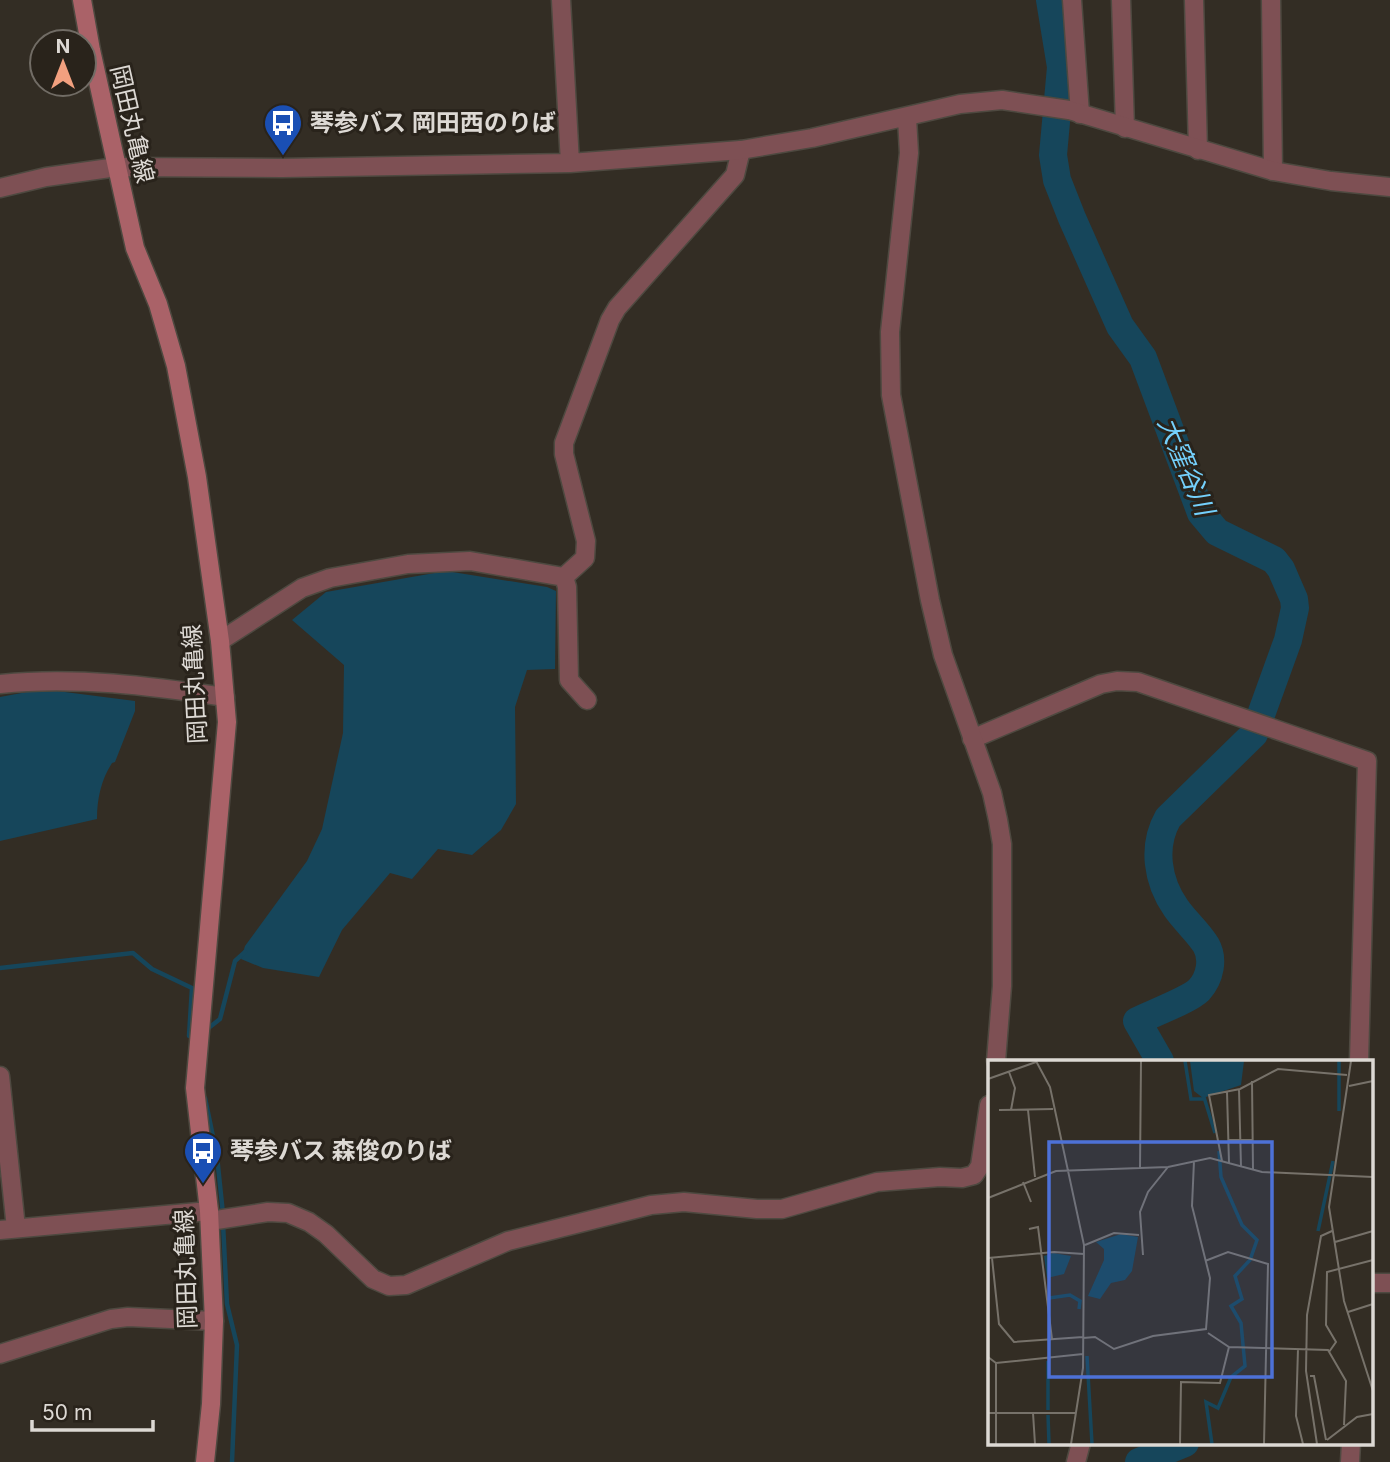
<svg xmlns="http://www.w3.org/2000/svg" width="1390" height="1462" font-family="Inter,'Noto Sans JP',sans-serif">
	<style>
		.water { fill: #16465b }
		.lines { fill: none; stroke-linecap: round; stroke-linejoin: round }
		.stream { stroke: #16465b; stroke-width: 4.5 }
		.river { stroke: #16465b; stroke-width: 28 }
		.minor-casing { stroke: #4e4940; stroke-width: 21 }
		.tertiary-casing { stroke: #4e4940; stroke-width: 21 }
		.secondary-casing { stroke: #4e4940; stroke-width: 21 }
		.minor { stroke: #7e5054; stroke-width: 18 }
		.tertiary { stroke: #7e5054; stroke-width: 18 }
		.secondary { stroke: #aa6268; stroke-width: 18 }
		.labels { text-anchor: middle; stroke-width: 6; stroke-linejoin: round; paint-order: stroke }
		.poi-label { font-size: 24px; font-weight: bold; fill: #ddd9d4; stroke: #29231b; text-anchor: start }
		.street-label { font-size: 24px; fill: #ddd9d4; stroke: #29231b }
		.water-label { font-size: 26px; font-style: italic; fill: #74d0fc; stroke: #29231b }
		.inset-river { fill: none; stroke: #16465b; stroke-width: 3.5 }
		.inset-road { fill: none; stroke: #77726a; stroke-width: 2 }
		.view { fill: #4d71d7; fill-opacity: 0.15; stroke: #4d71d7; stroke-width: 3.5 }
		.inset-edge { fill: none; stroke: #ddd9d4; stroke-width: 3.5 }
	</style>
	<rect width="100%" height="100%" fill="#332d24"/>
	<path class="water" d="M 446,571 L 547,587 L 556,591 L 555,669 L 527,670 L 515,707 L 516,804 L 501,830 L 472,855 L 438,849 L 412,879 L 390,873 L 342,930 L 319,977 L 263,968 L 241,959 L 245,946 L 307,861 L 322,829 L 343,733 L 344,665 L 292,620 L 326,592 Z
		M 57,691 L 135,701 L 135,711 L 115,762 L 112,763 C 101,780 97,799 97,819 L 0,841 L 0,697 L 27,692 Z"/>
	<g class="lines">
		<path class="stream" d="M 0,968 L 133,953 L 152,969 L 192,988 L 189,1036
			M 206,1030 L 220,1019 L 235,961 L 245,952
			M 205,1098 L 217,1156 L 223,1214
			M 223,1223 L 227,1304 L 237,1345 L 232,1462"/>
		<path class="river" d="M 1050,0 L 1061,67 L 1053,155 L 1057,180 L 1072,218 L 1120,326 L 1143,358 L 1201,513 L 1217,532 L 1274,560 L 1281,569 L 1294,599 L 1295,608 L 1288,640 L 1254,734 L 1168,818 C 1152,846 1157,881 1176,908 C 1185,921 1198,932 1206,945 C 1214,959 1210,978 1199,990 C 1189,1000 1151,1014 1137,1021 L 1160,1061
			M 1139,1462 L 1185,1443"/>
		<defs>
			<path id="minor" d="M 1072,0 L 1080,114
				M 1121,0 L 1125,128
				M 1194,0 L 1198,150
				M 1271,0 L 1273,171
				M 564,577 L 585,558 L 586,541 L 564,454 L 564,443 L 610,320 L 617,308 L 735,175 L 741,150
				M 564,577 L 567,587 L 569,680 L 587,700
				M 220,641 L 302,588 L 330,578 L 408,564 L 470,561 L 564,577
				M 0,684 C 75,676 151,686 225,697
				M 972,739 L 1101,684 L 1117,681 L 1138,682 L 1367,761 L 1359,1061
				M 0,1076 L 16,1228
				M 0,1230 L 209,1211
				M 1371,1283 L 1390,1283
				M 0,1354 L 111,1319 L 128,1317 L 214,1321
				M 1076,1462 L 1081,1443
				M 1350,1462 L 1351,1443"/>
			<path id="tertiary" d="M 561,0 L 570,163
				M 907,118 L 909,153 L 890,332 L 891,395 L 930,600 L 943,655 L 992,793 L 998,820 L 1002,844 L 1002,986 L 996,1061
				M 0,188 L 46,177 L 117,167 L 282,168 L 570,163 L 741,150 L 812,138 L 960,104 L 1002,100 L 1069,110 L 1273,171 L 1331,181 L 1390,187
				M 210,1221 L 268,1212 L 288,1213 L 309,1222 L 326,1234 L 373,1279 L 389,1286 L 406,1285 L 508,1241 L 651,1205 L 684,1202 L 757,1209 L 782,1209 L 877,1182 L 940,1177 L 962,1178 L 974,1175 L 980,1166 L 989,1105"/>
			<path id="secondary" d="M 82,0 L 91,50 L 135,248 L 158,304 L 176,366 L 197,477 L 220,641 L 227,722 L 195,1088 L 209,1211 L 214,1321 L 211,1404 L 205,1462"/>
		</defs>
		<use href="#minor" class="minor-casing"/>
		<use href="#tertiary" class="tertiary-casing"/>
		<use href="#secondary" class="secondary-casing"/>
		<use href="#minor" class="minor"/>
		<use href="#tertiary" class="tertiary"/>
		<use href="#secondary" class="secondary"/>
	</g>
	<defs>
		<symbol id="bus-pin" viewBox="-11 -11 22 30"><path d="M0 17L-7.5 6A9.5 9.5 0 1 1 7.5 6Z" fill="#1a4fb4" stroke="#29231b"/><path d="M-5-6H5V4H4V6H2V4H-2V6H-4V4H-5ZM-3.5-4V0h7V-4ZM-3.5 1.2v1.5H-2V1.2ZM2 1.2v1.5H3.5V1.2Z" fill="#fff"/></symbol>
	</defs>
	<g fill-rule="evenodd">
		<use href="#bus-pin" x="261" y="101" width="44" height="60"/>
		<use href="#bus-pin" x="181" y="1129" width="44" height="60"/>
	</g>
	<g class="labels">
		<g class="poi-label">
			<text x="310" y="131">琴参バス 岡田西のりば</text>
			<text x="230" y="1159">琴参バス 森俊のりば</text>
		</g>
		<g class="street-label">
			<text transform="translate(132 124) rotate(77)" y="8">岡田丸亀線</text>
			<text transform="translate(195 684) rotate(-93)" y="8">岡田丸亀線</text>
			<text transform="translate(186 1269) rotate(-92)" y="8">岡田丸亀線</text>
		</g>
		<g class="water-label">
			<text transform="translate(1186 466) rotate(67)" y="9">大窪谷川</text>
		</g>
	</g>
	<g transform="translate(988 1060)">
		<rect width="385" height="385" fill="#332d24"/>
		<path d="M 202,1 L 256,1 L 253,25 L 215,38 L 206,31 ZM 133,174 L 150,177 L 144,211 L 137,220 L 123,223 L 112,239 L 100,236 L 116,200 L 116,189 L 108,182 ZM 65,193 L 83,196 L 76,214 L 59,218 L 56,196 Z" fill="#16465b"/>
		<path class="inset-river" d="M 197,1 L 203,39 L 217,39M 215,34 L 227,73M 351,51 L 351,1M 330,171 L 345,101M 61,238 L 82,235 L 92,241 L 91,249M 99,296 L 104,384M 60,350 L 60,301M 60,355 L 61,384M 224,384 L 218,342 L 230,348 L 243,317 L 257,306 L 253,263 L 243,246 L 254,239 L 247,216 L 262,200 L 269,180 L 254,165 L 233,117 L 231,91"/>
		<path class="inset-road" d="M 48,1 L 62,27 L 96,185 L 95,308 L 83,384M 363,1 L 341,147 L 356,241 L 385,331M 21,12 L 27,28 L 23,50M 0,19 L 48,2M 264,21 L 265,110M 361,26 L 385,21M 251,29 L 253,107M 239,32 L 241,103M 11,50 L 65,49M 40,50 L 47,117M 241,80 L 264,80M 234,101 L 221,35 L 252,29 L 290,9 L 359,15M 152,108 L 153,1M 35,122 L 43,142M 0,138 L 68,111 L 180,107 L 222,98 L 274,112 L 385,117M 41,169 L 50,167 L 64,279M 347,182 L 385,171M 97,185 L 126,173 L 151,175M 155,195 L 152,152 L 160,132 L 180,107M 0,198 L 66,192 L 96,194M 4,198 L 11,264 L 26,282 L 95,277M 217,201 L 240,192 L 280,204 L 276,384M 360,252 L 385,244M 220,273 L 241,287 L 340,290 L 358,321 L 356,365M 95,278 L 107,277 L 126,289 L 165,276 L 218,269 L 222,218 L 204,146 L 206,101M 310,289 L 308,356 L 315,384M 341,292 L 348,282 L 338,265 L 339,212 L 385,200M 0,297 L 8,303 L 95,294M 322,316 L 326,316 L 338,380M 0,353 L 88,353M 45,353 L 47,384M 339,380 L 369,357 L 385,354M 8,384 L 8,303M 192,384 L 193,322 L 232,323 L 241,287M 329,384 L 318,311 L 319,255 L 333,176 L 344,171"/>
		<path class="view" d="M 61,82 L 284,82 L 284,317 L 61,317 Z"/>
		<rect width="385" height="385" class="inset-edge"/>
	</g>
	<g transform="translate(63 63)"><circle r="33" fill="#29231b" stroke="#716c65" stroke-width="2"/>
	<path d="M0-5L12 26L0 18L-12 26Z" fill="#f2a07f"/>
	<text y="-10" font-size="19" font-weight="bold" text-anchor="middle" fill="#ddd9d4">N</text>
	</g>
	<path d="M32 1420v10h121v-10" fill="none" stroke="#ddd9d4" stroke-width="3.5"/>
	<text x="42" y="1420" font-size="21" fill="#ddd9d4" stroke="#29231b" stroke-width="5" paint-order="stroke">50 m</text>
</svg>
